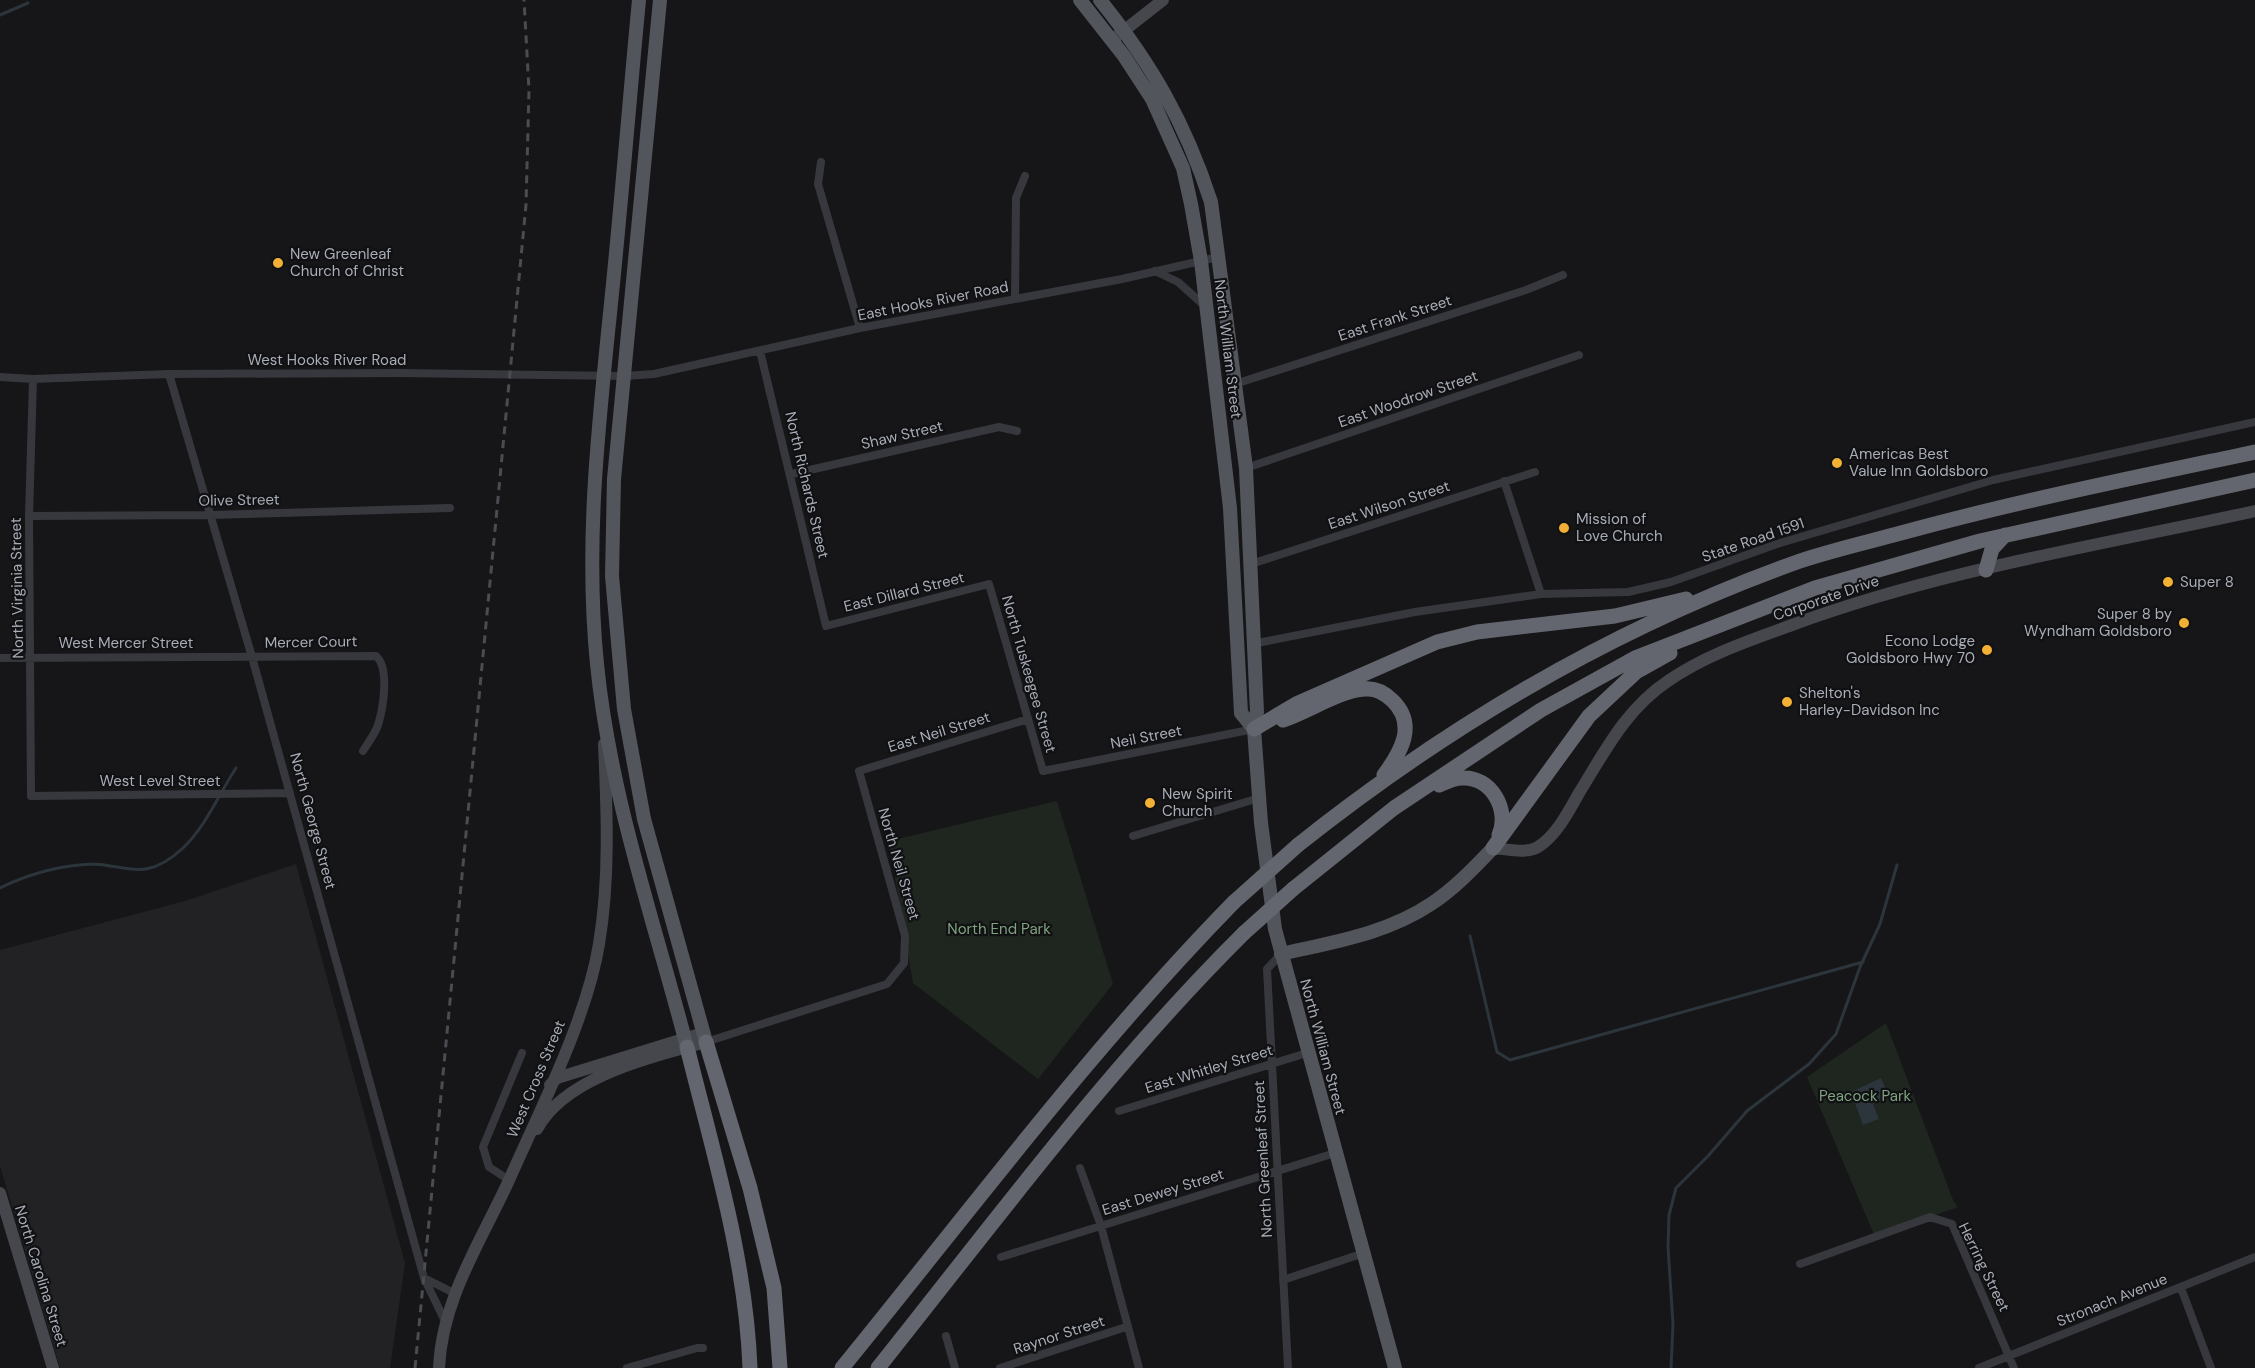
<svg xmlns="http://www.w3.org/2000/svg" width="2255" height="1368" font-family="'DM Sans',sans-serif">
	<style>
		.built { fill: #222225 }
		.green { fill: #1e261f }
		.water { fill: #2c353c }
		.lines { fill: none; stroke-linecap: round; stroke-linejoin: round }
		.stream { stroke: #2c353c; stroke-width: 3 }
		.street { stroke: #37383d; stroke-width: 8 }
		.secondary { stroke: #45474d; stroke-width: 12 }
		.primary { stroke: #53555c; stroke-width: 14 }
		.highway { stroke: #63666e; stroke-width: 15 }
		.rail { stroke: #4a4c52; stroke-width: 3; stroke-dasharray: 8 6; stroke-linecap: butt }
		.highway-bridge { stroke: #63666e; stroke-width: 15 }
		.poi-dot { fill: #f2b134; stroke: #111113; stroke-width: 2 }
		.labels { text-anchor: middle; stroke-width: 4.5; stroke-linejoin: round; paint-order: stroke }
		.poi-label { font-size: 15px; fill: #a8adb8; stroke: #111113; text-anchor: start }
		.street-label { font-size: 15px; fill: #a8adb8; stroke: #111113 }
		.park-label { font-size: 15px; fill: #7fa381; stroke: #111113 }
	</style>
	<rect width="100%" height="100%" fill="#161618"/>
	<path class="built" d="M 296,864 L 405,1263 L 390,1368 L 60,1368 L 0,1166 L 0,950 L 185,901 Z"/>
	<path class="green" d="M 1057,801 L 1113,984 L 1038,1079 L 913,983 L 889,841 Z
		M 1886,1023 L 1953,1200 L 1958,1207 L 1875,1237 L 1807,1077 Z"/>
	<path class="water" d="M 1881,1078 L 1889,1096 L 1873,1104 L 1879,1119 L 1863,1125 L 1851,1092 Z"/>
	<g class="lines">
		<path class="stream" d="M 0,15 L 28,3
			M 0,888 C 26,875 51,868 79,865 C 122,859 140,888 183,848 C 206,826 219,794 236,768
			M 1470,936 L 1497,1052 L 1510,1060 L 1863,962
			M 1671,1368 L 1673,1324 L 1668,1247 L 1669,1215 L 1676,1188 L 1708,1156 L 1747,1111 L 1809,1064 L 1836,1034 L 1860,967 L 1880,924 L 1897,865"/>
		<path class="street" d="M 821,162 L 818,184 L 860,328
			M 1155,271 L 1178,282 L 1206,307
			M 1015,299 L 1016,198 L 1025,176
			M 760,351 L 826,626 L 989,584 L 1043,771 L 1254,729
			M 169,374 L 252,657 L 424,1278 L 445,1321
			M 0,377 L 33,379 L 169,374 L 400,373 L 624,376 L 654,374 L 860,328 L 1122,279 L 1218,257
			M 33,379 L 29,516 L 31,796 L 290,793
			M 1235,384 L 1526,290 L 1563,275
			M 1246,468 L 1579,355
			M 792,474 L 999,427 L 1017,431
			M 1504,481 L 1541,594
			M 29,516 L 211,515 L 450,508
			M 1251,564 L 1535,472
			M 1252,644 L 1415,612 L 1541,594 L 1628,592 L 1671,582 L 1777,544 L 1993,480 L 2255,422
			M 0,658 L 376,656 C 390,668 383,709 378,725 C 375,734 368,743 363,751
			M 1133,836 L 1259,798
			M 1281,954 L 1267,969 L 1288,1368
			M 706,1042 L 887,984 L 904,963 L 905,936 L 859,771 L 1028,719
			M 1119,1111 L 1307,1053
			M 1080,1168 L 1101,1226 L 1139,1368
			M 509,1180 L 489,1167 L 483,1147 L 522,1053
			M 1001,1257 L 1335,1153
			M 1800,1264 L 1930,1217 L 1952,1224 L 2014,1368
			M 424,1278 L 454,1293
			M 1283,1280 L 1364,1253
			M 2181,1288 L 2211,1368
			M 946,1336 L 955,1368
			M 627,1368 L 697,1348 L 703,1348
			M 1000,1368 L 1126,1327
			M 1979,1368 L 2255,1257"/>
		<path class="secondary" d="M 1112,40 L 1163,0
			M 1493,848 C 1507,849 1526,854 1538,847 C 1556,836 1569,811 1579,793 C 1605,751 1626,709 1668,681 C 1705,655 1751,640 1792,625 C 1941,570 2101,545 2255,511
			M 550,1085 L 557,1078 L 703,1033
			M 537,1129 C 566,1076 652,1057 706,1042
			M 0,1193 L 53,1368
			M 439,1368 C 442,1298 482,1240 510,1178 C 541,1108 587,1018 599,944 C 610,878 607,811 604,744"/>
		<path class="primary" d="M 639,0 C 629,104 621,209 610,313 C 598,430 585,546 597,664 C 610,796 654,920 687,1047
			M 660,0 L 614,479 L 612,576 L 624,709 L 644,819 L 706,1042
			M 1080,0 L 1124,56 L 1152,99 L 1183,168 L 1191,204 L 1201,261 L 1230,508 L 1241,713 L 1254,729
			M 1100,0 C 1152,65 1185,122 1211,202 L 1246,468 L 1257,712 L 1254,729 L 1261,823 L 1275,929 L 1395,1368
			M 1281,954 C 1333,942 1386,934 1431,904 C 1454,889 1474,868 1493,848"/>
		<path class="highway" d="M 1986,570 L 1992,549 L 2005,535
			M 1283,720 C 1308,712 1340,690 1365,689 C 1376,688 1386,694 1393,701 C 1417,725 1401,752 1384,775
			M 1254,729 L 1298,703 L 1437,642 L 1477,632 L 1615,616 L 1686,599
			M 1439,785 C 1446,782 1454,778 1462,778 C 1491,776 1510,810 1499,835
			M 1298,845 C 1450,724 1617,626 1800,561 C 1833,550 1868,542 1901,533 C 2018,501 2137,477 2255,452
			M 1493,848 L 1589,716 L 1636,672 L 1670,653
			M 1293,889 L 1394,808 L 1541,710 L 1635,658 L 1815,588 L 1980,541 L 2255,480
			M 706,1042 L 750,1188 L 774,1288 L 780,1368
			M 687,1047 C 713,1152 746,1259 750,1368
			M 842,1368 C 970,1211 1092,1047 1234,902
			M 878,1368 C 996,1220 1109,1067 1244,933"/>
		<path class="rail" d="M 415,1368 L 526,205 L 529,90 L 524,0"/>
		<path class="highway-bridge" d="M 1234,902 L 1298,845
			M 1244,933 L 1293,889"/>
	</g>
	<g class="poi-dot">
		<circle cx="278" cy="263" r="6"/>
		<circle cx="1837" cy="463" r="6"/>
		<circle cx="1564" cy="528" r="6"/>
		<circle cx="2168" cy="582" r="6"/>
		<circle cx="2184" cy="623" r="6"/>
		<circle cx="1987" cy="650" r="6"/>
		<circle cx="1787" cy="702" r="6"/>
		<circle cx="1150" cy="803" r="6"/>
	</g>
	<g class="labels">
		<g class="poi-label">
			<text x="290" y="259">New Greenleaf<tspan x="290" dy="17">Church of Christ</tspan></text>
			<text x="1849" y="459">Americas Best<tspan x="1849" dy="17">Value Inn Goldsboro</tspan></text>
			<text x="1576" y="524">Mission of<tspan x="1576" dy="17">Love Church</tspan></text>
			<text x="2180" y="587">Super 8</text>
			<text x="2172" y="619" text-anchor="end">Super 8 by<tspan x="2172" dy="17">Wyndham Goldsboro</tspan></text>
			<text x="1975" y="646" text-anchor="end">Econo Lodge<tspan x="1975" dy="17">Goldsboro Hwy 70</tspan></text>
			<text x="1799" y="698">Shelton's<tspan x="1799" dy="17">Harley-Davidson Inc</tspan></text>
			<text x="1162" y="799">New Spirit<tspan x="1162" dy="17">Church</tspan></text>
		</g>
		<g class="street-label">
			<text transform="translate(933 301) rotate(-11)" y="5">East Hooks River Road</text>
			<text transform="translate(1395 318) rotate(-18)" y="5">East Frank Street</text>
			<text transform="translate(1228 349) rotate(83)" y="5">North William Street</text>
			<text x="327" y="365">West Hooks River Road</text>
			<text transform="translate(1408 399) rotate(-19)" y="5">East Woodrow Street</text>
			<text transform="translate(902 435) rotate(-13)" y="5">Shaw Street</text>
			<text transform="translate(807 485) rotate(77)" y="5">North Richards Street</text>
			<text transform="translate(239 500) rotate(-1)" y="5">Olive Street</text>
			<text transform="translate(1389 505) rotate(-18)" y="5">East Wilson Street</text>
			<text transform="translate(1753 540) rotate(-19)" y="5">State Road 1591</text>
			<text transform="translate(17 588) rotate(-91)" y="5">North Virginia Street</text>
			<text transform="translate(904 592) rotate(-14)" y="5">East Dillard Street</text>
			<text transform="translate(1826 598) rotate(-19)" y="5">Corporate Drive</text>
			<text transform="translate(311 642) rotate(-1)" y="5">Mercer Court</text>
			<text x="126" y="648">West Mercer Street</text>
			<text transform="translate(1029 674) rotate(74)" y="5">North Tuskeegee Street</text>
			<text transform="translate(939 732) rotate(-17)" y="5">East Neil Street</text>
			<text transform="translate(1146 737) rotate(-11)" y="5">Neil Street</text>
			<text x="160" y="786">West Level Street</text>
			<text transform="translate(313 821) rotate(75)" y="5">North George Street</text>
			<text transform="translate(899 864) rotate(74)" y="5">North Neil Street</text>
			<text transform="translate(1323 1047) rotate(75)" y="5">North William Street</text>
			<text transform="translate(1209 1069) rotate(-17)" y="5">East Whitley Street</text>
			<text transform="translate(536 1079) rotate(-67)" y="5">West Cross Street</text>
			<text transform="translate(1263 1159) rotate(-93)" y="5">North Greenleaf Street</text>
			<text transform="translate(1163 1192) rotate(-17)" y="5">East Dewey Street</text>
			<text transform="translate(1984 1267) rotate(64)" y="5">Herring Street</text>
			<text transform="translate(41 1276) rotate(73)" y="5">North Carolina Street</text>
			<text transform="translate(2112 1300) rotate(-22)" y="5">Stronach Avenue</text>
			<text transform="translate(1059 1335) rotate(-18)" y="5">Raynor Street</text>
		</g>
		<g class="park-label">
			<text x="999" y="934">North End Park</text>
			<text x="1865" y="1101">Peacock Park</text>
		</g>
	</g>
</svg>
